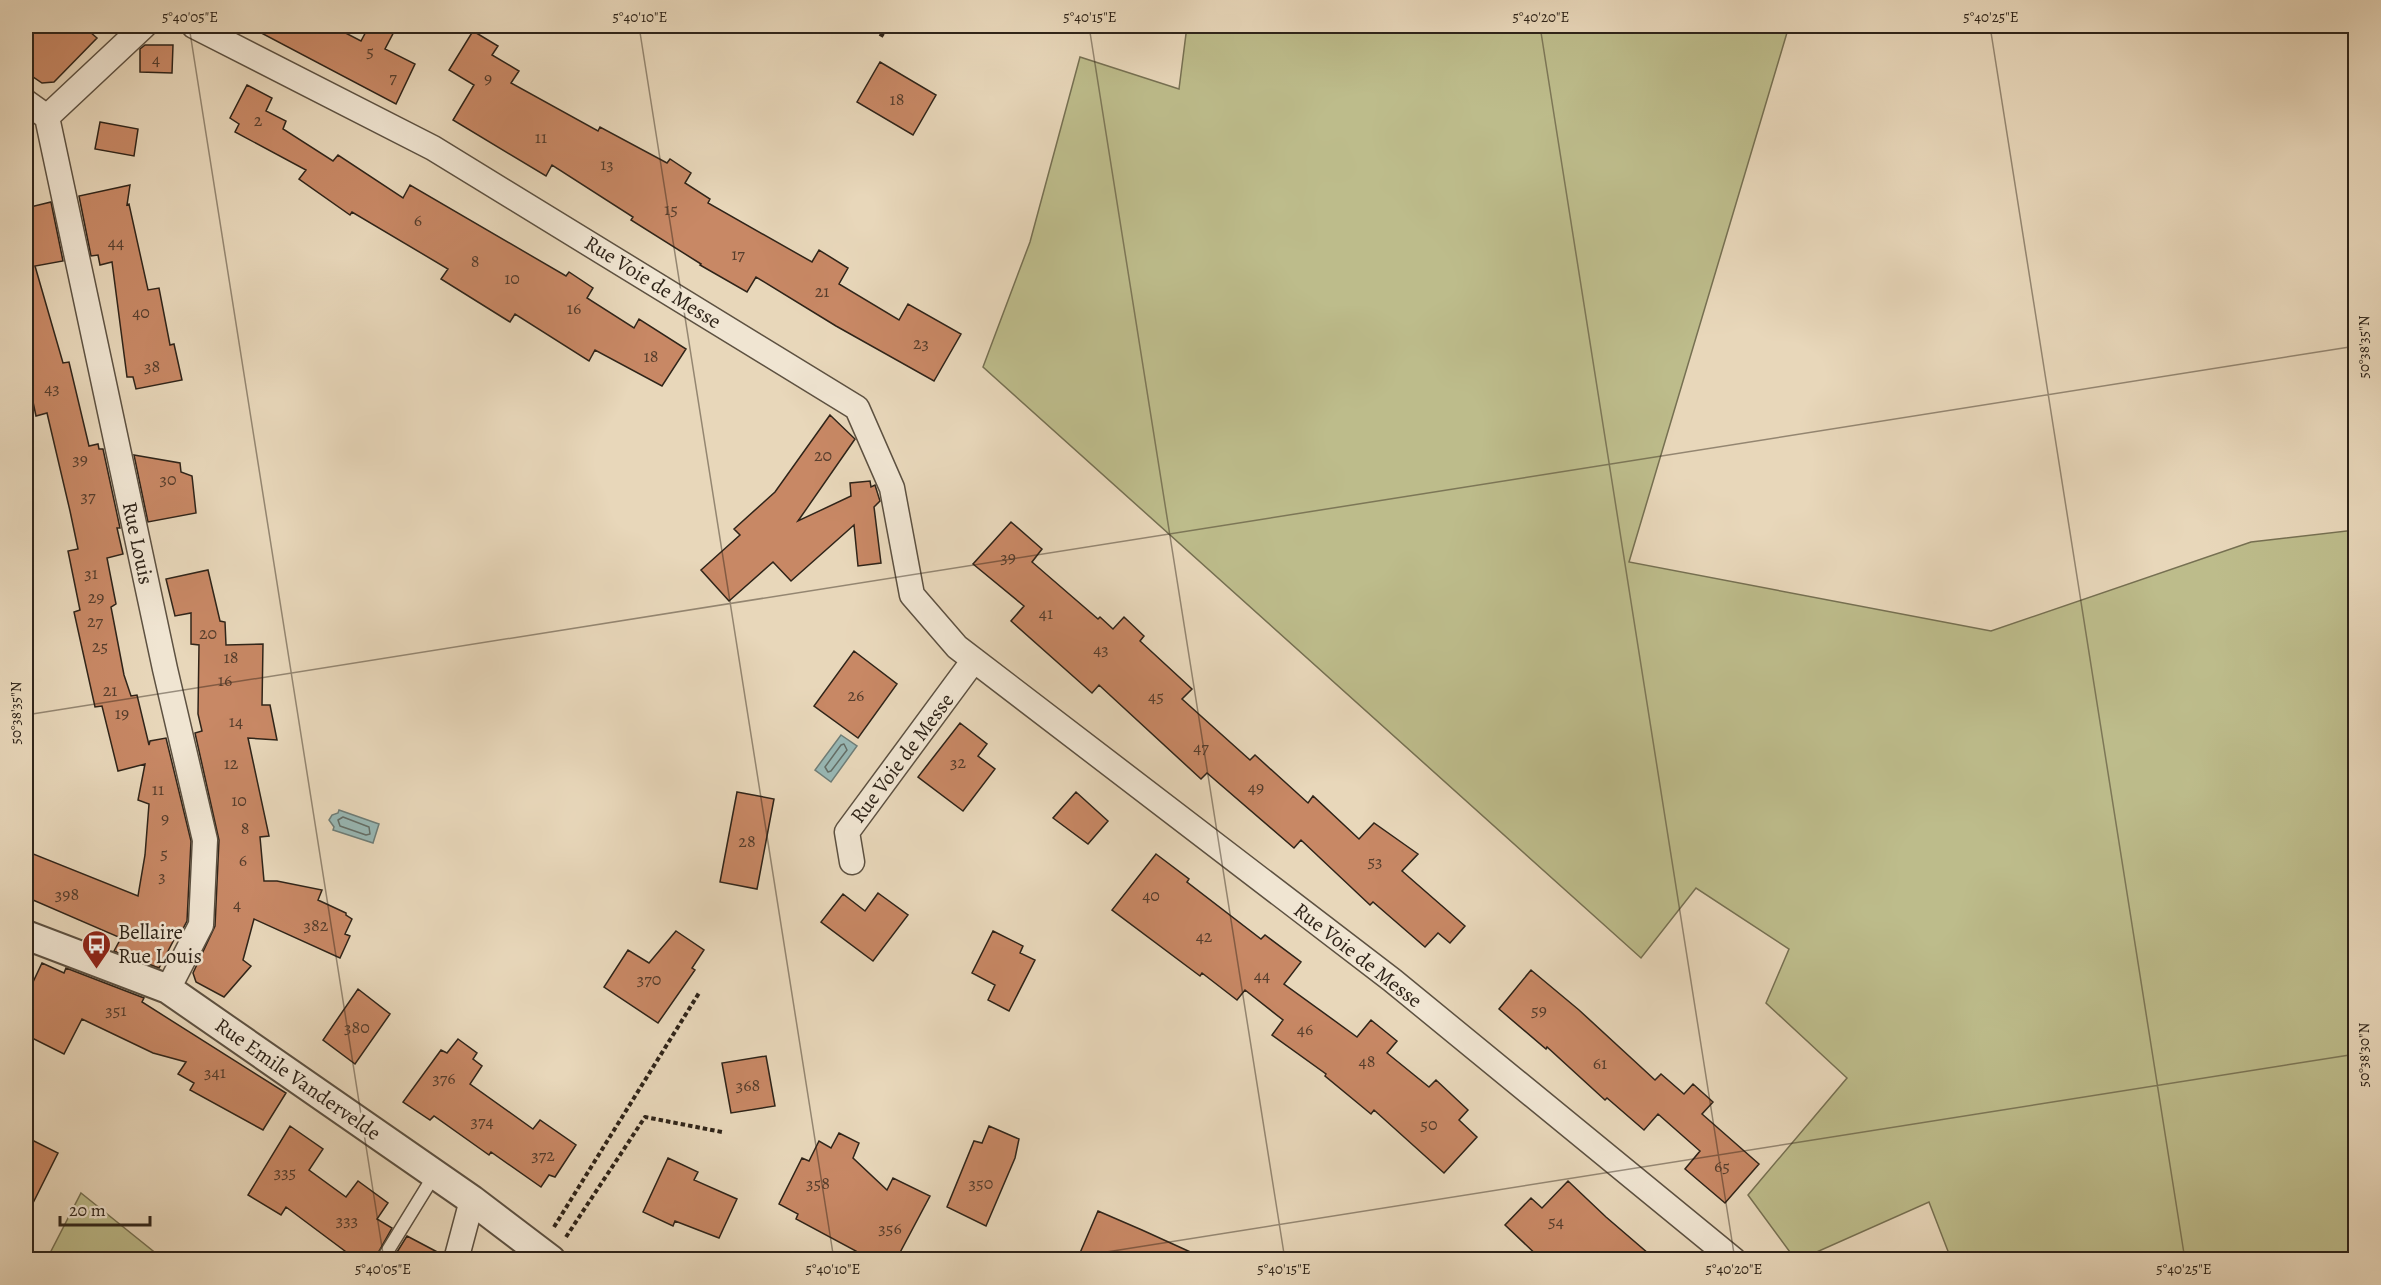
<svg xmlns="http://www.w3.org/2000/svg" width="2381" height="1285" font-family="Alegreya,serif">
	<style>
		.green { fill: #bdbc8b; stroke: #767052; stroke-width: 1.5 }
		.water { fill: #98b8b5; stroke: #6e7d77; stroke-width: 1.5 }
		.lines { fill: none; stroke-linecap: round; stroke-linejoin: round }
		.shore { stroke: #646e67; stroke-width: 1.5 }
		.building { fill: #c88865; stroke: #2f2419; stroke-width: 1.5 }
		.service-casing { stroke: #5d5141; stroke-width: 15 }
		.minor-casing { stroke: #5d5141; stroke-width: 27 }
		.tertiary-casing { stroke: #5d5141; stroke-width: 32 }
		.path { stroke: #2f2419; stroke-width: 4; stroke-dasharray: 4.5 3; stroke-linecap: butt }
		.service { stroke: #f0e5d2; stroke-width: 12 }
		.minor { stroke: #f0e5d2; stroke-width: 24 }
		.tertiary { stroke: #f0e5d2; stroke-width: 28 }
		.ticks { fill: none; stroke: #2f2419; stroke-width: 1.5; stroke-opacity: 0.45 }
		.labels { text-anchor: middle; stroke-width: 5; stroke-linejoin: round; paint-order: stroke }
		.number-label { font-size: 18px; fill: #553d2c }
		.street-label { font-size: 21px; fill: #2f2419; stroke: #f0e5d2 }
		.poi-label { font-size: 21px; fill: #2f2419; stroke: #f0e5d2; text-anchor: start }
		.neatline { fill: none; stroke: #2f2419; stroke-width: 2 }
		.ticks-label { font-size: 15px; text-anchor: middle; fill: #2f2419 }
	</style>
	<rect width="100%" height="100%" fill="#e8d7ba"/>
	<filter id="stains"><feTurbulence type="fractalNoise" baseFrequency=".00333" numOctaves="4"/><feColorMatrix values="0 0 0 0 .2 0 0 0 0 .09 0 0 0 0 .02 0 0 0 .5 -.17"/></filter>
	<radialGradient id="worn" r=".72"><stop offset=".6" stop-color="#630" stop-opacity="0"/><stop offset="1" stop-color="#630" stop-opacity=".3"/></radialGradient>
	<path class="green" d="M 1187,26 L 1789,26 L 1629,562 L 1991,631 L 2251,542 L 2355,530 L 2355,1259 L 1951,1259 L 1929,1202 L 1801,1259 L 1795,1259 L 1748,1195 L 1847,1078 L 1766,1003 L 1789,949 L 1696,888 L 1641,958 L 983,367 L 1030,242 L 1080,57 L 1179,89 Z
		M 81,1193 L 163,1259 L 47,1259 Z"/>
	<path class="water" d="M 841,735 L 857,746 L 831,782 L 815,770 Z
		M 339,810 L 379,824 L 373,843 L 333,830 L 334,827 L 329,820 L 332,815 L 338,813 Z"/>
	<g class="lines">
		<path class="shore" d="M 844,744 L 847,750 L 831,771 L 828,772 L 825,767 L 841,745 Z
			M 343,817 L 369,827 L 370,834 L 366,835 L 340,826 L 338,820 Z"/>
	</g>
	<path class="building" d="M 26,26 L 83,26 L 97,38 L 54,82 L 42,83 L 26,72 Z
		M 248,26 L 332,26 L 361,41 L 369,26 L 397,26 L 385,49 L 415,64 L 396,104 Z
		M 473,31 L 498,46 L 492,55 L 519,71 L 511,83 L 598,131 L 600,127 L 667,163 L 670,159 L 691,173 L 685,183 L 710,199 L 708,203 L 812,262 L 819,250 L 848,268 L 839,284 L 899,320 L 908,304 L 961,334 L 934,381 L 836,326 L 756,277 L 747,292 L 700,265 L 701,264 L 631,220 L 633,217 L 552,165 L 546,176 L 453,120 L 474,85 L 449,70 Z
		M 145,45 L 173,45 L 172,73 L 140,72 L 140,49 Z
		M 880,62 L 936,95 L 913,135 L 857,102 Z
		M 247,85 L 272,98 L 266,111 L 286,121 L 283,129 L 333,161 L 338,155 L 403,198 L 410,185 L 566,276 L 569,272 L 593,288 L 587,298 L 634,328 L 639,319 L 686,349 L 662,386 L 595,350 L 589,361 L 515,314 L 510,322 L 441,279 L 448,269 L 352,212 L 350,215 L 299,179 L 306,170 L 235,132 L 239,124 L 230,118 Z
		M 100,122 L 138,129 L 134,156 L 95,149 Z
		M 130,185 L 127,205 L 129,204 L 148,290 L 159,288 L 170,345 L 174,344 L 182,380 L 136,389 L 133,377 L 127,377 L 112,262 L 100,265 L 98,255 L 91,256 L 79,196 Z
		M 51,202 L 63,261 L 35,266 L 63,363 L 69,362 L 89,446 L 98,444 L 99,449 L 103,449 L 120,528 L 117,528 L 123,554 L 107,558 L 116,604 L 111,607 L 124,675 L 131,696 L 137,695 L 149,745 L 150,741 L 166,738 L 191,841 L 187,921 L 178,938 L 177,934 L 159,968 L 114,951 L 121,938 L 26,897 L 26,851 L 138,896 L 145,855 L 149,804 L 138,800 L 145,764 L 118,771 L 102,706 L 95,707 L 74,612 L 80,610 L 68,551 L 78,549 L 70,511 L 47,413 L 36,416 L 26,369 L 26,208 Z
		M 830,415 L 855,439 L 798,521 L 851,496 L 850,483 L 870,481 L 871,487 L 875,485 L 880,501 L 874,507 L 881,563 L 858,566 L 854,525 L 791,581 L 773,562 L 729,601 L 701,570 L 740,535 L 734,529 L 775,492 Z
		M 134,455 L 180,463 L 181,472 L 192,476 L 196,513 L 148,522 Z
		M 1011,522 L 1042,549 L 1032,562 L 1098,619 L 1100,617 L 1113,629 L 1124,617 L 1144,636 L 1140,641 L 1192,689 L 1182,699 L 1250,760 L 1255,755 L 1308,803 L 1313,796 L 1359,839 L 1374,823 L 1418,854 L 1402,871 L 1465,926 L 1450,943 L 1438,933 L 1425,947 L 1373,902 L 1370,905 L 1301,840 L 1294,848 L 1207,773 L 1201,779 L 1099,685 L 1092,693 L 1011,621 L 1024,606 L 973,564 Z
		M 208,570 L 220,621 L 225,622 L 226,645 L 263,644 L 262,705 L 270,705 L 277,740 L 248,738 L 269,836 L 260,837 L 264,881 L 277,881 L 322,890 L 318,900 L 346,913 L 346,915 L 352,919 L 345,934 L 350,936 L 340,958 L 254,919 L 243,960 L 251,966 L 224,997 L 196,982 L 193,973 L 215,926 L 219,840 L 195,733 L 202,731 L 198,714 L 199,645 L 191,644 L 191,613 L 175,616 L 166,579 Z
		M 854,651 L 897,684 L 858,738 L 814,706 Z
		M 960,723 L 987,744 L 978,756 L 995,769 L 963,811 L 918,777 Z
		M 737,792 L 774,799 L 757,889 L 720,882 Z
		M 1076,792 L 1108,821 L 1088,844 L 1053,818 Z
		M 1156,854 L 1189,879 L 1187,882 L 1261,939 L 1265,935 L 1301,962 L 1284,984 L 1357,1037 L 1371,1020 L 1397,1041 L 1387,1053 L 1429,1087 L 1436,1080 L 1468,1110 L 1459,1120 L 1477,1137 L 1444,1173 L 1374,1110 L 1371,1114 L 1325,1076 L 1326,1074 L 1272,1035 L 1283,1020 L 1245,990 L 1237,1000 L 1202,973 L 1200,976 L 1112,910 Z
		M 878,893 L 908,915 L 873,961 L 821,922 L 843,894 L 865,911 Z
		M 676,931 L 704,950 L 692,968 L 695,970 L 658,1023 L 604,987 L 628,950 L 649,963 Z
		M 993,931 L 1023,946 L 1020,953 L 1035,960 L 1009,1011 L 988,1000 L 995,985 L 972,973 Z
		M 42,963 L 64,973 L 66,968 L 144,998 L 142,1002 L 286,1093 L 263,1130 L 190,1090 L 194,1083 L 178,1074 L 186,1062 L 153,1053 L 82,1019 L 64,1054 L 26,1035 L 26,997 Z
		M 1531,970 L 1579,1010 L 1655,1080 L 1661,1074 L 1684,1094 L 1693,1084 L 1713,1102 L 1702,1114 L 1759,1164 L 1725,1203 L 1685,1169 L 1700,1151 L 1658,1114 L 1644,1130 L 1607,1098 L 1605,1100 L 1547,1047 L 1546,1049 L 1499,1009 Z
		M 358,989 L 390,1014 L 355,1064 L 323,1040 Z
		M 458,1039 L 477,1053 L 473,1059 L 482,1066 L 470,1084 L 533,1129 L 540,1120 L 576,1145 L 555,1177 L 549,1175 L 541,1187 L 491,1152 L 489,1155 L 434,1116 L 430,1120 L 403,1102 L 441,1050 L 447,1053 Z
		M 766,1056 L 775,1106 L 731,1113 L 722,1063 Z
		M 290,1126 L 323,1149 L 309,1170 L 346,1197 L 358,1181 L 388,1203 L 377,1219 L 392,1228 L 374,1260 L 357,1260 L 286,1207 L 281,1215 L 248,1195 Z
		M 989,1126 L 1019,1139 L 1015,1158 L 986,1226 L 947,1207 L 974,1141 L 982,1143 Z
		M 839,1133 L 859,1143 L 853,1158 L 887,1190 L 893,1178 L 930,1196 L 896,1260 L 852,1260 L 856,1251 L 796,1219 L 798,1214 L 779,1204 L 802,1158 L 809,1161 L 819,1141 L 831,1148 Z
		M 26,1137 L 58,1153 L 26,1217 Z
		M 668,1158 L 698,1172 L 694,1180 L 737,1199 L 719,1238 L 675,1221 L 673,1226 L 643,1212 Z
		M 1568,1181 L 1606,1217 L 1656,1260 L 1542,1260 L 1505,1225 L 1531,1198 L 1542,1208 Z
		M 1098,1211 L 1142,1230 L 1208,1260 L 1077,1260 Z
		M 407,1236 L 443,1255 L 442,1260 L 392,1260 Z"/>
	<g class="lines">
		<defs>
			<path id="service" d="M 382,1260 L 435,1174"/>
			<path id="minor" d="M 194,26 L 433,148 L 857,408 L 892,488 L 912,595 L 957,647 L 1392,980 L 1734,1260
				M 26,102 L 47,117 L 165,669 L 205,840 L 201,925 L 168,989
				M 47,117 L 144,26
				M 852,862 L 847,832 L 974,660
				M 456,1260 L 472,1200"/>
			<path id="tertiary" d="M 26,935 L 168,989 L 472,1200 L 551,1260"/>
		</defs>
		<use href="#service" class="service-casing"/>
		<use href="#minor" class="minor-casing"/>
		<use href="#tertiary" class="tertiary-casing"/>
		<path class="path" d="M 867,26 L 885,37
			M 554,1227 L 699,993
			M 566,1237 L 645,1117 L 722,1132"/>
		<use href="#service" class="service"/>
		<use href="#minor" class="minor"/>
		<use href="#tertiary" class="tertiary"/>
	</g>
	<path class="ticks" d="M 189,26 L 384,1260M 639,26 L 834,1260M 1089,26 L 1285,1260M 1540,26 L 1735,1260M 1990,26 L 2185,1260M 26,715 L 2356,346M 1056,1260 L 2356,1054"/>
	<defs>
		<symbol id="bus-pin" viewBox="-11 -11 22 30"><path d="M0 17L-7.5 6A9.5 9.5 0 1 1 7.5 6Z" fill="#8f2418" stroke="#f0e5d2"/><path d="M-5-6H5V4H4V6H2V4H-2V6H-4V4H-5ZM-3.5-4V0h7V-4ZM-3.5 1.2v1.5H-2V1.2ZM2 1.2v1.5H3.5V1.2Z" fill="#fff"/></symbol>
	</defs>
	<g fill-rule="evenodd">
		<use href="#bus-pin" x="80" y="928" width="33" height="45"/>
	</g>
	<g class="labels">
		<g class="number-label">
			<text x="370" y="57">5</text>
			<text x="156" y="65">4</text>
			<text x="393" y="83">7</text>
			<text x="488" y="84">9</text>
			<text x="897" y="105">18</text>
			<text x="258" y="126">2</text>
			<text x="541" y="143">11</text>
			<text x="607" y="170">13</text>
			<text x="671" y="215">15</text>
			<text x="418" y="226">6</text>
			<text x="116" y="248">44</text>
			<text x="738" y="260">17</text>
			<text x="475" y="267">8</text>
			<text x="512" y="284">10</text>
			<text x="822" y="297">21</text>
			<text x="574" y="314">16</text>
			<text x="141" y="318">40</text>
			<text x="921" y="349">23</text>
			<text x="651" y="362">18</text>
			<text x="152" y="372">38</text>
			<text x="52" y="394">43</text>
			<text x="823" y="461">20</text>
			<text x="80" y="465">39</text>
			<text x="168" y="485">30</text>
			<text x="88" y="502">37</text>
			<text x="1008" y="563">39</text>
			<text x="91" y="579">31</text>
			<text x="96" y="603">29</text>
			<text x="1046" y="619">41</text>
			<text x="95" y="627">27</text>
			<text x="208" y="639">20</text>
			<text x="100" y="652">25</text>
			<text x="1101" y="655">43</text>
			<text x="231" y="663">18</text>
			<text x="225" y="686">16</text>
			<text x="110" y="696">21</text>
			<text x="856" y="701">26</text>
			<text x="1156" y="702">45</text>
			<text x="122" y="719">19</text>
			<text x="236" y="727">14</text>
			<text x="1201" y="753">47</text>
			<text x="958" y="768">32</text>
			<text x="231" y="769">12</text>
			<text x="1256" y="793">49</text>
			<text x="158" y="795">11</text>
			<text x="239" y="806">10</text>
			<text x="165" y="824">9</text>
			<text x="245" y="834">8</text>
			<text x="747" y="847">28</text>
			<text x="164" y="859">5</text>
			<text x="243" y="866">6</text>
			<text x="1375" y="867">53</text>
			<text x="162" y="882">3</text>
			<text x="67" y="900">398</text>
			<text x="1151" y="901">40</text>
			<text x="237" y="910">4</text>
			<text x="316" y="931">382</text>
			<text x="1204" y="942">42</text>
			<text x="1262" y="981">44</text>
			<text x="649" y="985">370</text>
			<text x="116" y="1016">351</text>
			<text x="1539" y="1016">59</text>
			<text x="357" y="1033">380</text>
			<text x="1305" y="1035">46</text>
			<text x="1367" y="1067">48</text>
			<text x="1600" y="1069">61</text>
			<text x="215" y="1078">341</text>
			<text x="444" y="1084">376</text>
			<text x="748" y="1091">368</text>
			<text x="482" y="1127">374</text>
			<text x="1429" y="1130">50</text>
			<text x="543" y="1161">372</text>
			<text x="1722" y="1172">65</text>
			<text x="285" y="1178">335</text>
			<text x="818" y="1189">358</text>
			<text x="981" y="1189">350</text>
			<text x="347" y="1226">333</text>
			<text x="1556" y="1227">54</text>
			<text x="890" y="1234">356</text>
		</g>
		<g class="street-label">
			<text transform="translate(653 282) rotate(32)" y="7">Rue Voie de Messe</text>
			<text transform="translate(138 543) rotate(78)" y="7">Rue Louis</text>
			<text transform="translate(902 758) rotate(-53)" y="7">Rue Voie de Messe</text>
			<text transform="translate(1358 955) rotate(38)" y="7">Rue Voie de Messe</text>
			<text transform="translate(298 1079) rotate(35)" y="7">Rue Emile Vandervelde</text>
		</g>
		<g class="poi-label">
			<text x="118" y="939">Bellaire<tspan x="118" dy="24">Rue Louis</tspan></text>
		</g>
	</g>
	<rect width="2381" height="1285" fill="none" stroke="#e8d7ba" stroke-width="66"/>
	<path d="M60 1216v9h90v-9" fill="none" stroke="#2f2419" stroke-width="3"/>
	<text x="69" y="1216" font-size="18" fill="#2f2419" stroke="#f0e5d2" stroke-width="4.5" paint-order="stroke">20 m</text>
	<rect x="33" y="33" width="2315" height="1219" class="neatline"/>
	<g class="ticks-label">
		<text x="190" y="22">5°40'05"E</text>
		<text x="640" y="22">5°40'10"E</text>
		<text x="1090" y="22">5°40'15"E</text>
		<text x="1541" y="22">5°40'20"E</text>
		<text x="1991" y="22">5°40'25"E</text>
		<text transform="translate(2364 347) rotate(-90)" y="5">50°38'35"N</text>
		<text transform="translate(16 713) rotate(-90)" y="5">50°38'35"N</text>
		<text transform="translate(2364 1055) rotate(-90)" y="5">50°38'30"N</text>
		<text x="383" y="1274">5°40'05"E</text>
		<text x="833" y="1274">5°40'10"E</text>
		<text x="1284" y="1274">5°40'15"E</text>
		<text x="1734" y="1274">5°40'20"E</text>
		<text x="2184" y="1274">5°40'25"E</text>
	</g>
	<rect width="100%" height="100%" filter="url(#stains)"/>
	<rect width="100%" height="100%" fill="url(#worn)"/>
</svg>
